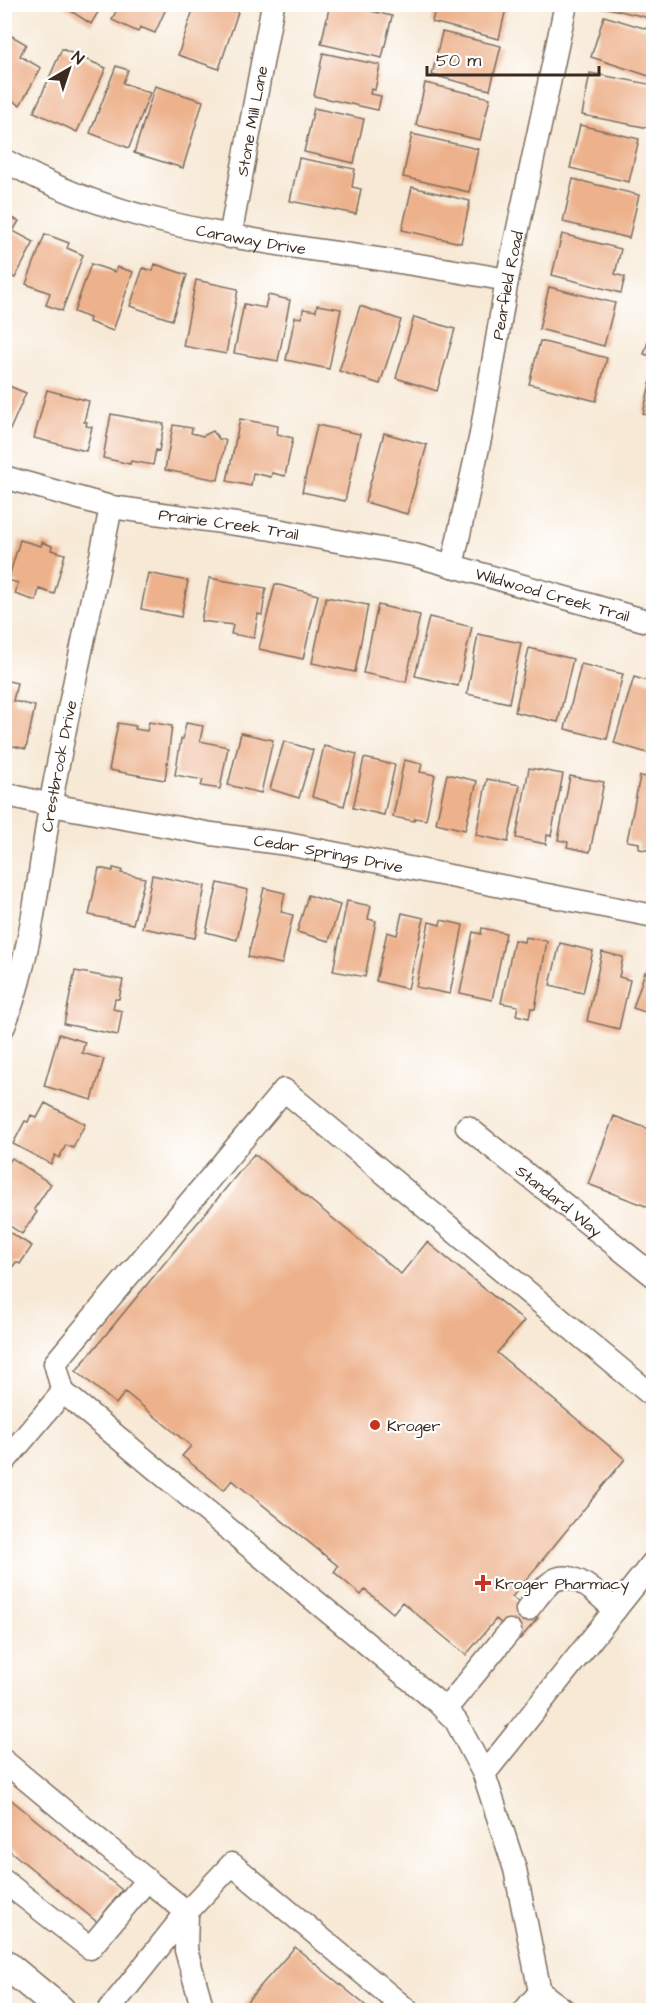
<svg xmlns="http://www.w3.org/2000/svg" width="658" height="2015" font-family="'Architects Daughter',sans-serif">
	<style>
		.building { fill: #edb18b }
		.lines { fill: none; stroke-linecap: round; stroke-linejoin: round }
		.minor-casing { stroke: #7d6d5e; stroke-width: 25 }
		.major-casing { stroke: #7d6d5e; stroke-width: 31 }
		.minor { stroke: #fff; stroke-width: 22 }
		.major { stroke: #fff; stroke-width: 28 }
		.poi-dot { fill: #c8321e; stroke: #fff; stroke-width: 2 }
		.labels { text-anchor: middle; stroke-width: 4.5; stroke-linejoin: round; paint-order: stroke }
		.street-label { font-size: 16px; fill: #3b2a1e; stroke: #fff }
		.poi-label { font-size: 16px; fill: #3b2a1e; stroke: #fff; text-anchor: start }
	</style>
	<rect width="100%" height="100%" fill="#fff"/>
	<filter id="ink" filterUnits="userSpaceOnUse"><feTurbulence type="fractalNoise" baseFrequency=".0167" numOctaves="2"/><feDisplacementMap in="SourceGraphic" scale="12" xChannelSelector="R" yChannelSelector="G"/><feConvolveMatrix kernelMatrix="1 2 1 2 8 2 1 2 1" color-interpolation-filters="sRGB"/></filter>
	<filter id="wash" filterUnits="userSpaceOnUse"><feTurbulence type="fractalNoise" baseFrequency=".008" numOctaves="4" result="noise"/><feDisplacementMap in="SourceGraphic" scale="24" xChannelSelector="R" yChannelSelector="G"/><feGaussianBlur stdDeviation="1.35" result="paint"/><feColorMatrix in="noise" values="0 0 0 0 0 0 0 0 0 0 0 0 0 0 0 0 0 1.4 0 .05"/><feComposite in="paint" operator="in"/></filter>
	<g filter="url(#wash)">
		<rect width="100%" height="100%" fill="#f7e9d6"/>
		<g id="blocks">
			<path class="building" d="M 60,4 L 103,4 L 91,24 Z
				M 119,4 L 168,4 L 155,33 L 140,27 L 138,32 L 112,20 Z
				M 195,4 L 212,9 L 213,4 L 215,4 L 238,12 L 219,69 L 178,55 Z
				M 330,4 L 341,4 L 392,16 L 382,58 L 321,44 Z
				M 436,4 L 507,4 L 499,39 L 432,22 Z
				M 603,4 L 654,4 L 654,19 L 603,7 Z
				M 604,16 L 654,31 L 654,70 L 652,77 L 591,57 Z
				M 442,32 L 501,46 L 490,90 L 432,75 Z
				M 10,35 L 26,44 L 20,56 L 41,68 L 20,105 L 4,96 L 4,46 Z
				M 62,49 L 106,68 L 77,132 L 34,112 Z
				M 323,53 L 380,65 L 375,90 L 371,89 L 370,94 L 381,96 L 378,110 L 314,96 Z
				M 116,66 L 128,70 L 123,83 L 150,93 L 129,148 L 90,133 Z
				M 590,73 L 654,85 L 654,102 L 649,128 L 582,115 Z
				M 425,83 L 490,98 L 480,140 L 416,125 Z
				M 155,86 L 203,101 L 183,168 L 134,153 Z
				M 314,108 L 364,119 L 354,163 L 304,152 Z
				M 580,125 L 639,139 L 629,182 L 570,168 Z
				M 412,134 L 478,149 L 469,192 L 403,177 Z
				M 299,158 L 355,169 L 352,187 L 361,189 L 356,214 L 290,201 Z
				M 573,179 L 639,195 L 629,238 L 563,222 Z
				M 412,187 L 470,201 L 461,243 L 402,230 Z
				M 4,214 L 19,221 L 13,231 L 34,242 L 15,278 L 4,273 Z
				M 45,234 L 69,243 L 67,248 L 83,255 L 62,311 L 46,305 L 50,293 L 26,284 Z
				M 562,234 L 621,249 L 615,274 L 625,277 L 621,293 L 552,275 Z
				M 91,264 L 115,272 L 117,267 L 133,272 L 113,331 L 89,322 L 90,318 L 74,312 Z
				M 155,264 L 187,275 L 172,320 L 130,306 L 143,268 L 153,271 Z
				M 196,280 L 238,289 L 226,354 L 183,346 Z
				M 549,287 L 615,303 L 604,346 L 539,329 Z
				M 268,295 L 290,300 L 278,361 L 234,353 L 244,304 L 265,308 Z
				M 317,305 L 341,309 L 329,369 L 286,360 L 295,317 L 302,318 L 303,309 L 316,311 Z
				M 360,306 L 401,320 L 380,384 L 339,371 Z
				M 414,317 L 455,329 L 437,391 L 396,378 Z
				M 654,322 L 654,357 L 644,354 Z
				M 540,341 L 607,358 L 596,401 L 529,384 Z
				M 653,371 L 654,371 L 654,416 L 643,414 Z
				M 4,384 L 26,393 L 9,432 L 4,430 Z
				M 47,390 L 89,401 L 84,422 L 87,422 L 86,426 L 92,427 L 86,451 L 34,438 Z
				M 111,414 L 164,424 L 159,451 L 156,450 L 153,465 L 131,461 L 130,464 L 103,458 Z
				M 240,419 L 278,426 L 277,434 L 293,438 L 285,476 L 272,473 L 271,477 L 253,473 L 251,486 L 227,481 Z
				M 173,425 L 192,428 L 191,433 L 203,436 L 213,431 L 219,439 L 226,440 L 218,480 L 165,470 Z
				M 317,425 L 360,434 L 345,501 L 302,492 Z
				M 384,433 L 427,445 L 407,514 L 365,502 Z
				M 20,540 L 41,546 L 42,542 L 52,546 L 51,550 L 65,554 L 54,594 L 39,589 L 36,601 L 15,594 L 18,583 L 8,580 Z
				M 148,573 L 188,581 L 181,617 L 141,609 Z
				M 209,578 L 266,588 L 262,615 L 258,614 L 254,638 L 231,634 L 233,625 L 201,621 Z
				M 275,584 L 318,595 L 303,659 L 259,649 Z
				M 326,597 L 368,605 L 355,672 L 312,663 Z
				M 378,605 L 420,615 L 406,682 L 363,673 Z
				M 429,617 L 472,627 L 458,686 L 415,676 Z
				M 478,634 L 521,643 L 509,703 L 467,694 Z
				M 529,648 L 573,659 L 558,722 L 515,712 Z
				M 581,664 L 623,674 L 607,739 L 565,729 Z
				M 634,677 L 654,683 L 654,755 L 614,743 Z
				M 4,680 L 17,683 L 13,701 L 35,706 L 26,749 L 4,744 Z
				M 149,722 L 172,726 L 165,780 L 109,770 L 118,723 L 136,726 L 135,729 L 147,731 Z
				M 186,723 L 203,726 L 200,741 L 228,747 L 220,789 L 201,786 L 203,780 L 175,775 L 181,739 L 183,739 Z
				M 241,733 L 273,740 L 261,793 L 228,785 Z
				M 284,741 L 313,750 L 299,798 L 270,789 Z
				M 324,746 L 357,754 L 344,806 L 312,797 Z
				M 364,758 L 395,765 L 384,815 L 353,808 Z
				M 404,760 L 422,764 L 420,772 L 435,775 L 426,820 L 415,818 L 414,821 L 393,817 Z
				M 529,768 L 563,774 L 551,836 L 547,835 L 546,844 L 516,838 Z
				M 447,774 L 477,781 L 465,830 L 436,823 Z
				M 570,776 L 604,782 L 590,852 L 567,847 L 568,842 L 558,840 Z
				M 640,776 L 654,778 L 654,851 L 639,849 L 639,843 L 627,841 Z
				M 487,779 L 520,785 L 508,842 L 476,835 Z
				M 99,868 L 113,871 L 113,868 L 122,870 L 121,873 L 145,878 L 133,924 L 89,915 Z
				M 152,875 L 205,886 L 195,938 L 142,928 Z
				M 218,883 L 248,890 L 237,940 L 206,932 Z
				M 264,888 L 285,893 L 281,912 L 293,915 L 282,964 L 248,957 Z
				M 308,895 L 340,905 L 329,941 L 297,932 Z
				M 347,901 L 371,906 L 368,919 L 376,921 L 365,977 L 333,971 Z
				M 402,913 L 424,918 L 408,989 L 376,981 L 387,932 L 397,935 Z
				M 441,920 L 463,925 L 450,994 L 416,987 L 429,922 L 440,925 Z
				M 482,928 L 506,933 L 492,1000 L 460,993 L 473,932 L 481,934 Z
				M 525,937 L 547,941 L 535,1009 L 531,1008 L 529,1018 L 516,1015 L 518,1006 L 501,1003 L 514,940 L 524,942 Z
				M 560,943 L 593,951 L 583,993 L 550,985 Z
				M 602,952 L 623,957 L 619,977 L 630,980 L 619,1029 L 587,1021 Z
				M 653,959 L 654,959 L 654,1015 L 633,1008 L 645,972 L 648,974 Z
				M 75,971 L 123,980 L 119,999 L 115,999 L 113,1009 L 122,1011 L 118,1035 L 64,1024 Z
				M 59,1034 L 85,1042 L 82,1053 L 104,1059 L 92,1100 L 44,1086 Z
				M 45,1103 L 85,1124 L 73,1148 L 66,1145 L 59,1158 L 55,1155 L 51,1164 L 13,1144 L 25,1121 L 28,1122 L 31,1115 L 37,1118 Z
				M 614,1116 L 654,1131 L 654,1200 L 651,1208 L 588,1184 Z
				M 254,1154 L 401,1274 L 427,1242 L 524,1321 L 497,1353 L 625,1459 L 512,1597 L 538,1618 L 520,1639 L 496,1619 L 466,1655 L 402,1602 L 393,1613 L 365,1590 L 361,1595 L 334,1572 L 338,1566 L 232,1480 L 224,1490 L 182,1456 L 191,1446 L 125,1392 L 116,1404 L 76,1371 Z
				M 12,1158 L 51,1184 L 34,1209 L 37,1212 L 22,1234 L 4,1222 L 4,1169 Z
				M 4,1229 L 32,1246 L 20,1264 L 16,1262 L 9,1273 L 12,1275 L 4,1286 Z
				M 4,1794 L 122,1890 L 97,1922 L 4,1846 Z
				M 295,1947 L 371,2010 L 244,2010 L 241,2008 Z"/>
		</g>
	</g>
	<g filter="url(#ink)">
		<use href="#blocks" fill-opacity="0" stroke="#7d6d5e" stroke-width="1.5"/>
		<g class="lines">
			<defs>
				<g id="minor">
					<path id="s1" d="M 4,160 C 100,215 202,232 309,249 C 375,258 441,268 507,280"/>
					<path id="s2" d="M 230,237 L 273,4"/>
					<path id="s3" d="M 4,477 L 111,507 L 266,528 L 414,555 L 654,623"/>
					<path id="s4" d="M 452,566 L 481,434 L 507,280 L 566,4"/>
					<path id="s5" d="M 4,794 L 51,805 L 212,834 L 287,844 L 654,916"/>
					<path id="s6" d="M 4,1026 C 31,956 38,880 50,807 C 68,707 91,607 111,507"/>
					<path id="s7" d="M 467,1127 L 654,1276"/>
					<path d="M 4,1462 L 63,1392"/>
					<path d="M 527,1610 C 534,1602 541,1591 549,1584 C 571,1564 599,1596 615,1610"/>
					<path d="M 445,1710 L 510,1631"/>
					<path d="M 4,1761 L 147,1880"/>
					<path d="M 484,1774 L 654,1561"/>
					<path d="M 4,1881 L 90,1948 L 147,1880 L 187,1912 L 186,1950 L 203,2010"/>
					<path d="M 109,2010 L 187,1912 L 232,1864 L 407,2010"/>
					<path d="M 525,2010 L 540,1992"/>
					<path d="M 564,2010 L 540,1992 L 515,1869 L 484,1774 L 456,1721 L 436,1701 L 63,1392 L 55,1363 L 284,1090 L 654,1397"/>
				</g>
				<path id="major" d="M 4,1963 L 61,2010"/>
			</defs>
			<use href="#minor" class="minor-casing"/>
			<use href="#major" class="major-casing"/>
			<use href="#minor" class="minor"/>
			<use href="#major" class="major"/>
		</g>
	</g>
	<g class="poi-dot">
		<circle cx="375" cy="1425" r="6"/>
		<path d="M480 1574h6v6h6v6h-6v6h-6v-6h-6v-6h6z"/>
	</g>
	<g class="labels">
		<g class="street-label">
			<text dy="6" stroke="none"><textPath href="#s2" startOffset="118">Stone Mill Lane</textPath></text>
			<text dy="6" stroke="none"><textPath href="#s1" startOffset="261">Caraway Drive</textPath></text>
			<text dy="6" stroke="none"><textPath href="#s4" startOffset="286">Pearfield Road</textPath></text>
			<text dy="6" stroke="none"><textPath href="#s3" startOffset="230">Prairie Creek Trail</textPath></text>
			<text dy="6" stroke="none"><textPath href="#s3" startOffset="562">Wildwood Creek Trail</textPath></text>
			<text dy="6" stroke="none"><textPath href="#s6" startOffset="266">Crestbrook Drive</textPath></text>
			<text dy="6" stroke="none"><textPath href="#s5" startOffset="330">Cedar Springs Drive</textPath></text>
			<text dy="6" stroke="none"><textPath href="#s7" startOffset="118">Standard Way</textPath></text>
		</g>
		<g class="poi-label">
			<text x="387" y="1431">Kroger</text>
			<text x="495" y="1589">Kroger Pharmacy</text>
		</g>
	</g>
	<rect width="658" height="2015" fill="none" stroke="#fff" stroke-width="24"/>
	<g transform="translate(69 69) rotate(39)" stroke="#ffffff" stroke-width="4.5" paint-order="stroke">
	<path d="M0-4.5L10 22L0 15L-10 22Z" fill="#3b2a1e"/>
	<text y="-9" font-size="16" font-weight="bold" text-anchor="middle" fill="#3b2a1e">N</text>
	</g>
	<path d="M427 66v9h172v-9" fill="none" stroke="#3b2a1e" stroke-width="3"/>
	<text x="436" y="66" font-size="18" fill="#3b2a1e" stroke="#ffffff" stroke-width="4.5" paint-order="stroke">50 m</text>
</svg>
